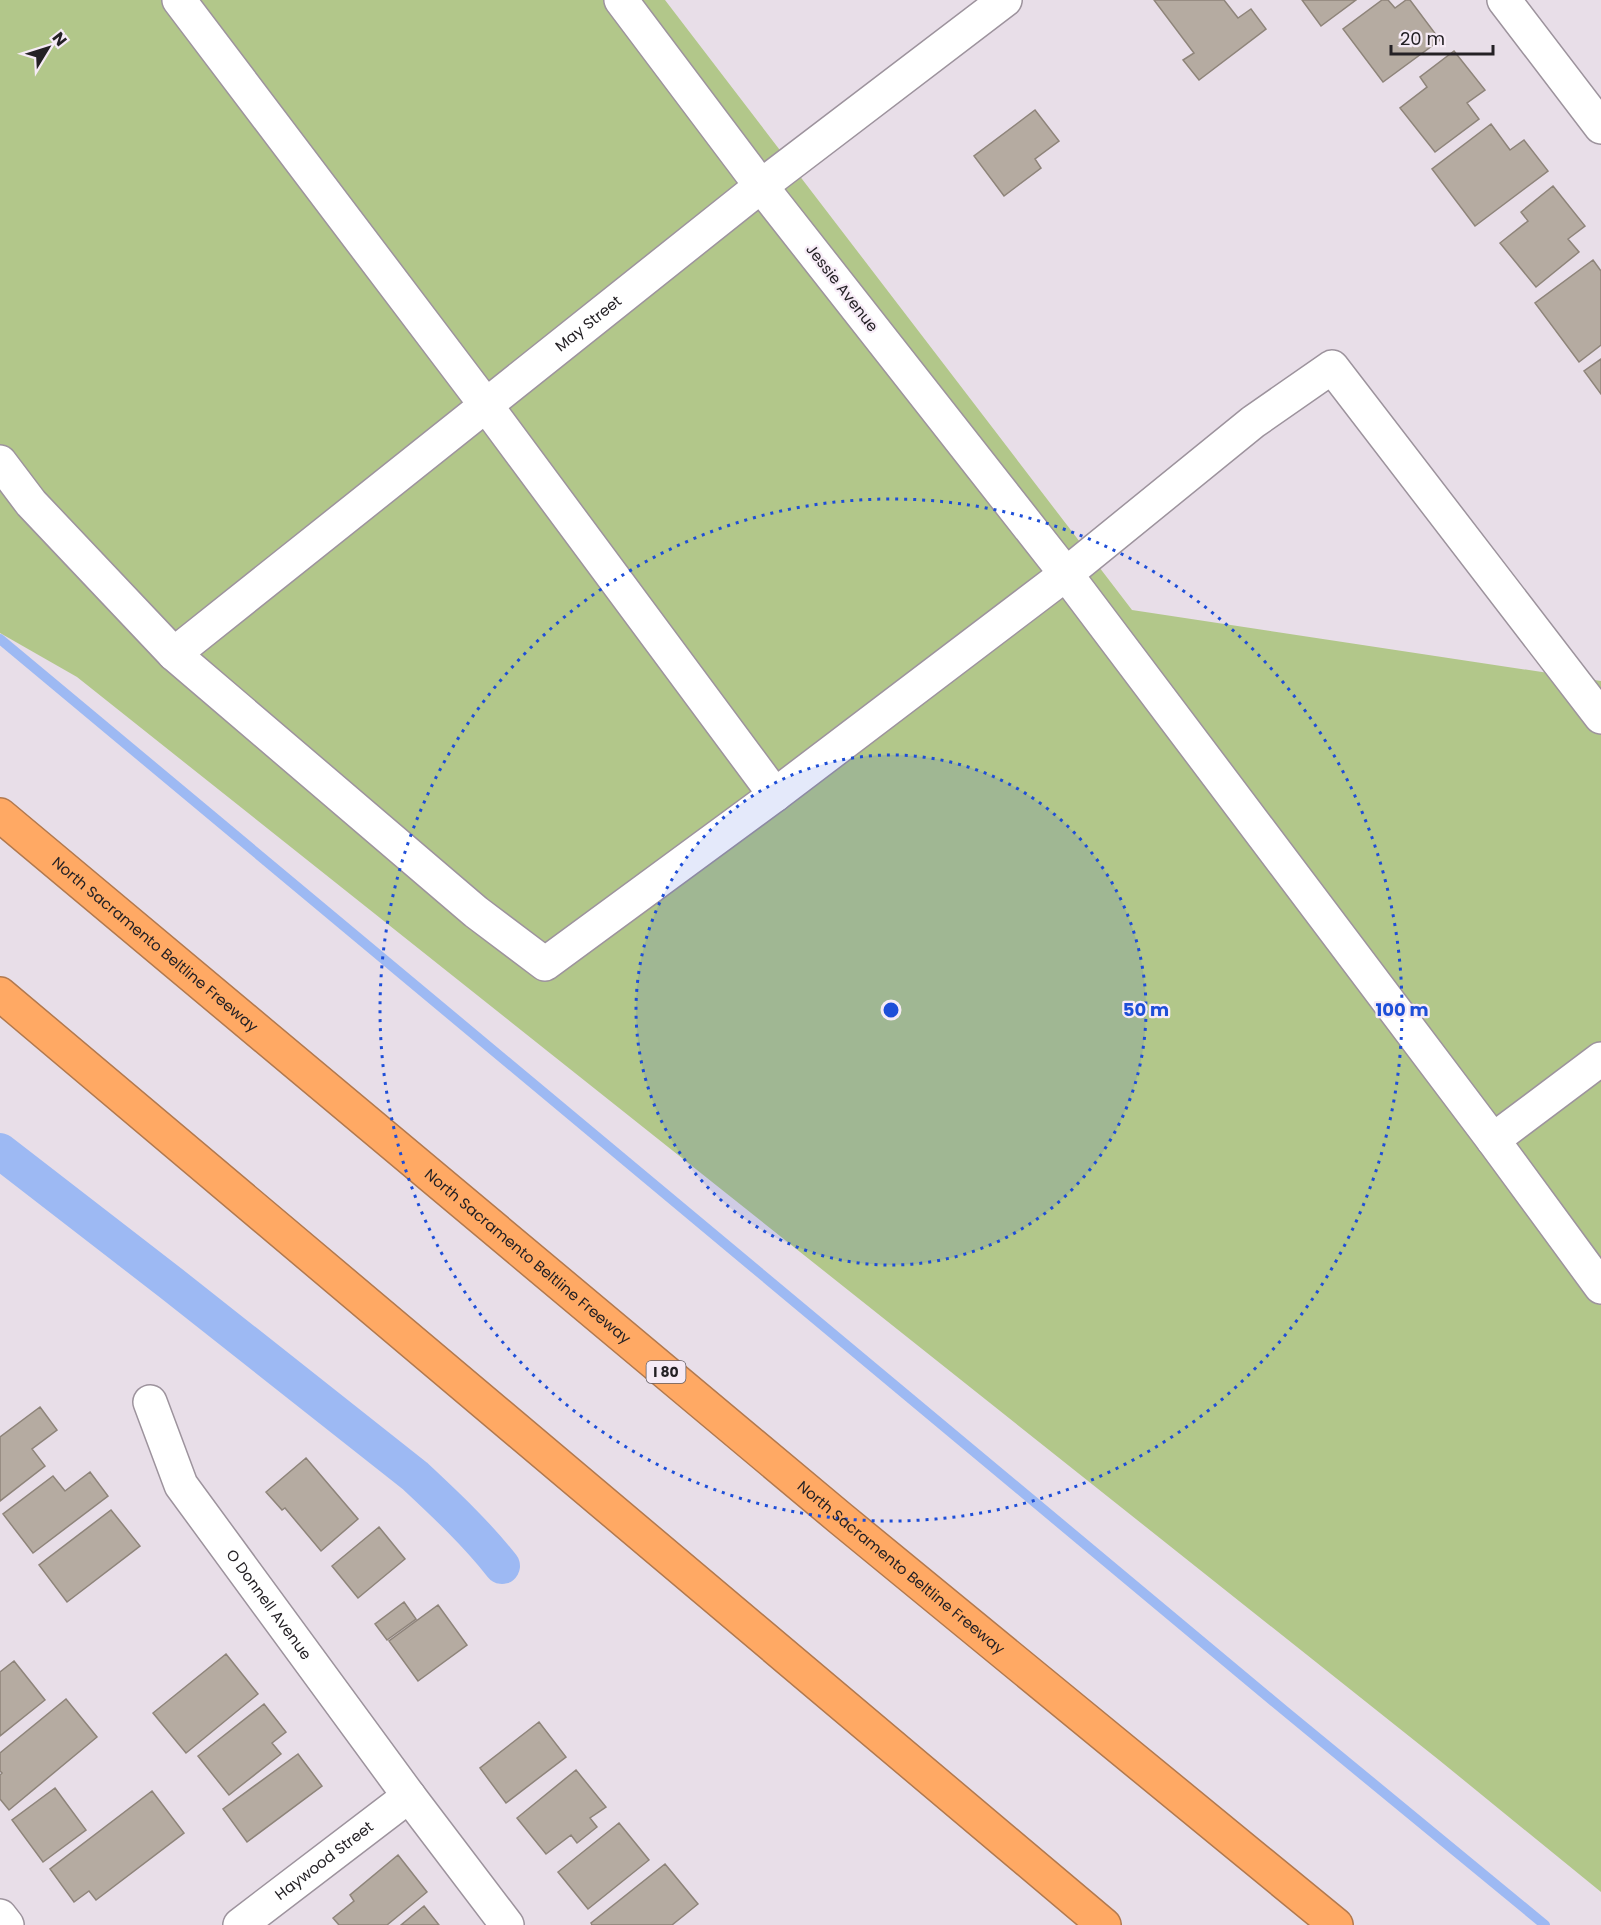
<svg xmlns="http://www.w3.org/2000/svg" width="1601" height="1925" font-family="Poppins,sans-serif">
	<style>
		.green { fill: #b2c78a }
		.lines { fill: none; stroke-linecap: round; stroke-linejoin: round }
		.stream { stroke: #9db9f3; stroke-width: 10 }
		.canal { stroke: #9db9f3; stroke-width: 36 }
		.building { fill: #b5aba1; stroke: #8e847a; stroke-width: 1.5 }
		.minor-casing { stroke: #9d939d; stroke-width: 36 }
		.highway-casing { stroke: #b2794e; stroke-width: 36 }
		.minor { stroke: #fff; stroke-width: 33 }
		.highway { stroke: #ffa964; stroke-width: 33 }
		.ring { fill: none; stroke: #1d4ed8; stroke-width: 3; stroke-dasharray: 3 6 }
		.labels { text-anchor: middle; stroke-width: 4.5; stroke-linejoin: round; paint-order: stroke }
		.shield { fill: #f6ebf6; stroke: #635e64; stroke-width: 1.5 }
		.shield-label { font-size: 14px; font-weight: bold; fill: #242125 }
		.street-label { font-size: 15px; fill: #242125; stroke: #f6ebf6 }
		.centre { fill: #1d4ed8; stroke: #f6ebf6; stroke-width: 3 }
		.ring-label { font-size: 18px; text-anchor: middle; font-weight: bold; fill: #1d4ed8; stroke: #f6ebf6; stroke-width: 4.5; stroke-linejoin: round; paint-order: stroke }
	</style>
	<rect width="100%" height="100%" fill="#e8dee8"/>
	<path class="green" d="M 0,0 L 665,0 L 1132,610 L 1601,681 L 1601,1892 L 1439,1760 L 77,677 L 0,633 Z"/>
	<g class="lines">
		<path class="stream" d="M 0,639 L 1285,1711 L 1545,1925"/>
		<path class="canal" d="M 0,1151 L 172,1284 L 415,1476 C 446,1505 476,1533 502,1566"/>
	</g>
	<path class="building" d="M 1154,0 L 1224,0 L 1238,18 L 1251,9 L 1266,29 L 1199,80 L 1183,60 L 1194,53 Z
		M 1302,0 L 1356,0 L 1321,26 Z
		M 1382,0 L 1388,0 L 1395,8 L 1406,0 L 1410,0 L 1440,40 L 1383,82 L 1343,29 Z
		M 1454,51 L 1485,90 L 1467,103 L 1479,119 L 1435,152 L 1400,108 L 1427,87 L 1420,77 Z
		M 1035,110 L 1059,141 L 1035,159 L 1041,168 L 1004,196 L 974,156 Z
		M 1491,124 L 1510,150 L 1524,140 L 1548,171 L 1475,226 L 1432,169 Z
		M 1553,186 L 1585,226 L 1568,239 L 1579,252 L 1536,287 L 1500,243 L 1528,221 L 1521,212 Z
		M 1593,260 L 1601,271 L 1601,345 L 1579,362 L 1535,303 Z
		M 1601,359 L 1601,394 L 1584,371 Z
		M 40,1407 L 57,1430 L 32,1449 L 45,1466 L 0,1501 L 0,1437 Z
		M 306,1458 L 358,1519 L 321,1551 L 285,1508 L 282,1510 L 266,1492 Z
		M 90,1472 L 108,1496 L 33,1553 L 3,1514 L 53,1476 L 65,1491 Z
		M 111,1510 L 140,1546 L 67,1602 L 39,1565 Z
		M 379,1527 L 405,1559 L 358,1598 L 332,1566 Z
		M 404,1602 L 416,1619 L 387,1640 L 375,1624 Z
		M 438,1605 L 467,1645 L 418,1681 L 389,1641 Z
		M 226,1654 L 258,1694 L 186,1753 L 153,1713 Z
		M 14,1661 L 45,1700 L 0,1736 L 0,1672 Z
		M 66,1699 L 97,1737 L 9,1810 L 0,1799 L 0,1775 L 2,1773 L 0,1771 L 0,1753 Z
		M 264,1704 L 286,1732 L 272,1743 L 281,1754 L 229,1795 L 198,1756 Z
		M 539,1722 L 566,1757 L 506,1803 L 480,1768 Z
		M 298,1754 L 322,1786 L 247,1842 L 223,1809 Z
		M 576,1770 L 606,1807 L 590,1818 L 597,1827 L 577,1843 L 571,1835 L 546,1854 L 517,1818 Z
		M 55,1788 L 86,1830 L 43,1862 L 12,1820 Z
		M 152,1791 L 184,1833 L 96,1900 L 89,1891 L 74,1902 L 50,1869 Z
		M 619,1823 L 649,1860 L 588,1909 L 558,1872 Z
		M 398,1855 L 427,1892 L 387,1925 L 339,1925 L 333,1918 L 354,1901 L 350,1895 Z
		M 665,1864 L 698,1904 L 672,1925 L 592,1925 L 591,1923 Z
		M 424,1906 L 439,1925 L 401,1925 Z"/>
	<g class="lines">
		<defs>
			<g id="minor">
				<path d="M 179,0 L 485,404 L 775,795"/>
				<path d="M 1504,0 L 1601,127"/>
				<path d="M 0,462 L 31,503 L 174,654 L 476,912 L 545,964 L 775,795 L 1066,574 L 761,186 L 621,0"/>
				<path id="s1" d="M 174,654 L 761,186 L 1005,0"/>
				<path d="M 1601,717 L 1332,367 L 1253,422 L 1066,574 L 1493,1140 L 1601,1287"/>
				<path d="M 1493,1140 L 1601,1059"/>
				<path id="s2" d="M 150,1402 L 181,1485 L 409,1796 L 507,1925"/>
				<path d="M 0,1916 L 7,1925"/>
				<path id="s3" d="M 240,1925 L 409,1796"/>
			</g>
			<g id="highway">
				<path id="s4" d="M 0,815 L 840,1518 L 1336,1925"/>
				<path d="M 0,994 L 1104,1925"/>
			</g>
		</defs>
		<use href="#minor" class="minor-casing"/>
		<use href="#highway" class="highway-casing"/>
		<use href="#minor" class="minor"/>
		<use href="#highway" class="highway"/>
	</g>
	<circle cx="891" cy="1010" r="255" fill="#1d4ed8" fill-opacity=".12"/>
	<g class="ring">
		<circle cx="891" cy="1010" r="255"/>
		<circle cx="891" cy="1010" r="511"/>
	</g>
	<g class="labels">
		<rect class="shield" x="646.5" y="1361" width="39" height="22" rx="4.5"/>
		<g class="shield-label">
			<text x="666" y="1377">I 80</text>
		</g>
		<g class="street-label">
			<text transform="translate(842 288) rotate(52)" y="5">Jessie Avenue</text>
			<text dy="5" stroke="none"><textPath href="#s1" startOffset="530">May Street</textPath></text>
			<text dy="5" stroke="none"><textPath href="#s4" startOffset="202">North Sacramento Beltline Freeway</textPath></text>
			<text dy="5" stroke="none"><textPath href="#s4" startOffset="688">North Sacramento Beltline Freeway</textPath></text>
			<text dy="5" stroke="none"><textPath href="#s4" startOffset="1174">North Sacramento Beltline Freeway</textPath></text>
			<text dy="5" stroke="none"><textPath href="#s2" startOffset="237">O Donnell Avenue</textPath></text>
			<text dy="5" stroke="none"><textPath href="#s3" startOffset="106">Haywood Street</textPath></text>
		</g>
	</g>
	<circle cx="891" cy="1010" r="9" class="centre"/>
	<g class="ring-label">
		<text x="1146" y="1016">50 m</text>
		<text x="1402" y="1016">100 m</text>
	</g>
	<g transform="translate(48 48) rotate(52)" stroke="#f6ebf6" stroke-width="4.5" paint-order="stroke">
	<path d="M0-4.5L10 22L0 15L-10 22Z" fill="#242125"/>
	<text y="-9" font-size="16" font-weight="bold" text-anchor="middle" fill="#242125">N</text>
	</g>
	<path d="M1391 45v9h102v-9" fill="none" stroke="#242125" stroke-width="3"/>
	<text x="1400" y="45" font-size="18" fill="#242125" stroke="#f6ebf6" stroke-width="4.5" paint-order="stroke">20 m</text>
</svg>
